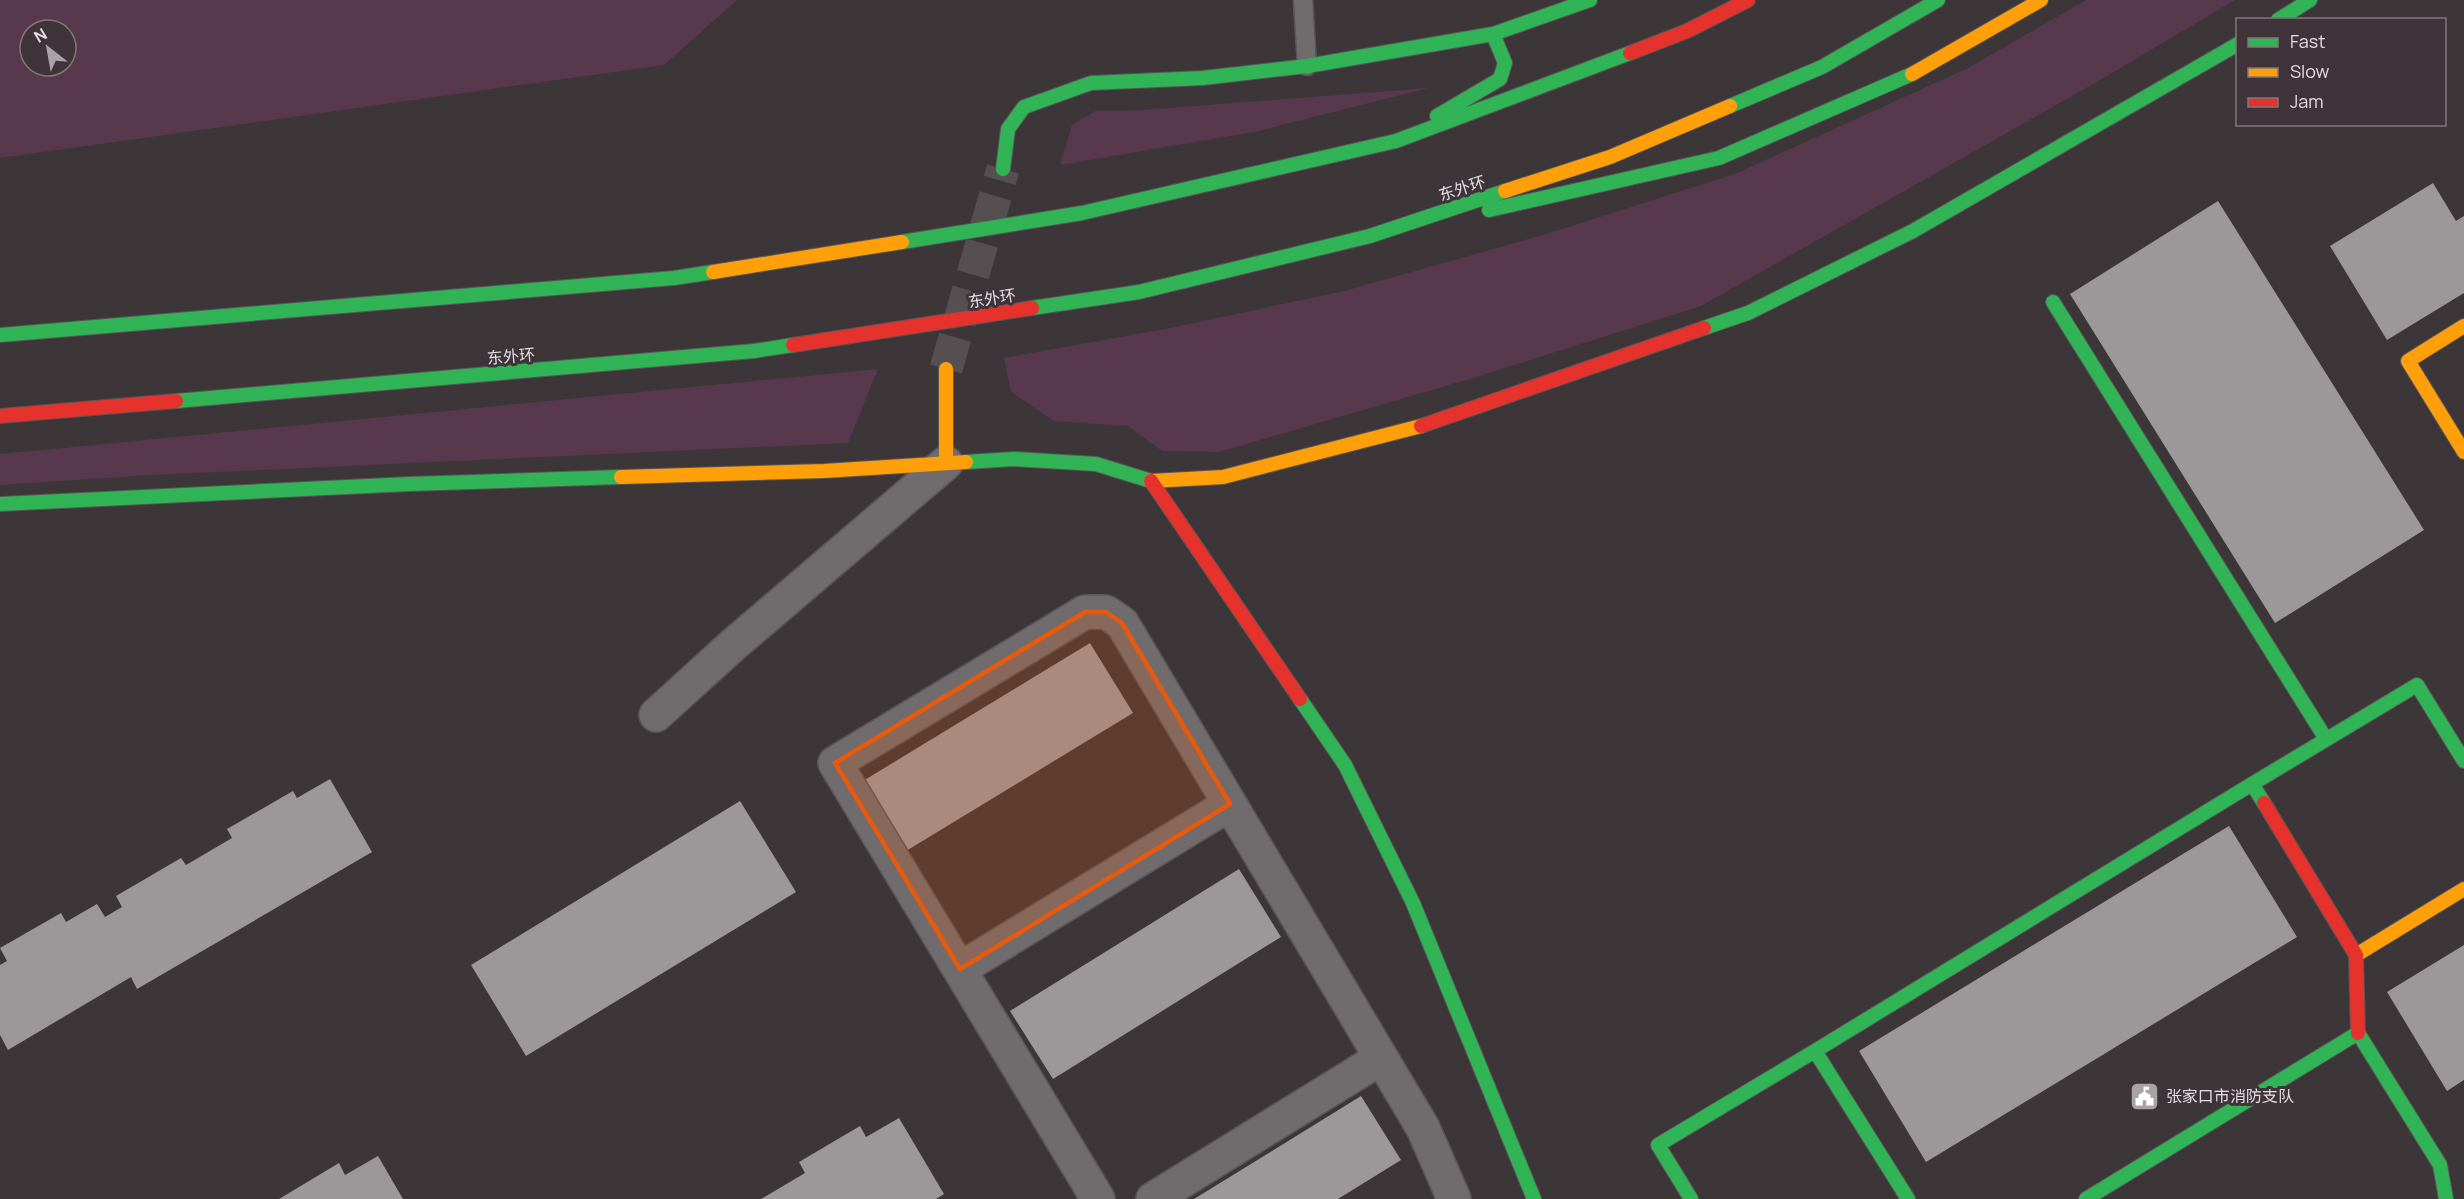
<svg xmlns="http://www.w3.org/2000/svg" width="2464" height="1199" font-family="Manrope,'Noto Sans SC',sans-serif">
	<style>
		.green { fill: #58384c; fill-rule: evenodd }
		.building { fill: #9c9799 }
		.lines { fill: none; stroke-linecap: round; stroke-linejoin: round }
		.primary-tunnel { stroke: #554f52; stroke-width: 33; stroke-dasharray: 33 16; stroke-linecap: butt }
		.lane-casing { stroke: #595456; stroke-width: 21 }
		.street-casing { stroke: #595456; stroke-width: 36 }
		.fast-casing { stroke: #595456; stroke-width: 16 }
		.slow-casing { stroke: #595456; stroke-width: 16 }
		.jam-casing { stroke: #595456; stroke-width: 16 }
		.lane { stroke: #706c6e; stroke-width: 18 }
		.street { stroke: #706c6e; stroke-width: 33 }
		.fast { stroke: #30b455; stroke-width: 14 }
		.slow { stroke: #ff9f0a; stroke-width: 14 }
		.jam { stroke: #e5322d; stroke-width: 14 }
		.marked { fill: #e8590c; fill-opacity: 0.2; stroke: #e8590c; stroke-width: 4.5; stroke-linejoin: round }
		.labels { text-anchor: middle; stroke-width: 6; stroke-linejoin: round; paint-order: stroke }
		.street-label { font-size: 16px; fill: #e3dce0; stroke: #3e343a }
		.poi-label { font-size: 16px; fill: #e3dce0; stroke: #3e343a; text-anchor: start }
	</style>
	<rect width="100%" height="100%" fill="#3c3639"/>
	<path class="green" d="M 0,0 L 737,0 L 664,65 L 0,158 ZM 30,30 L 66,30 L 66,66 L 30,66 Z
		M 2086,0 L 2235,0 L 2102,79 L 1701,306 L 1473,378 L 1219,452 L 1162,451 L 1128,426 L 1054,421 L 1011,392 L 1004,358 L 1170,328 L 1344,291 L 1543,235 L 1735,174 L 1968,68 Z
		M 1429,88 L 1254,132 L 1060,165 L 1072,125 L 1095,111 L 1130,111 Z
		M 878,369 L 848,443 L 150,475 L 0,485 L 0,454 Z"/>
	<path class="building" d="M 2433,183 L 2456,221 L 2464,216 L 2464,293 L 2387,340 L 2330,246 Z
		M 2218,201 L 2424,530 L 2275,623 L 2070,294 Z
		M 1090,643 L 1133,713 L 906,851 L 863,781 Z
		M 330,779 L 372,852 L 137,989 L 131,977 L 8,1050 L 0,1035 L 0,965 L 7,961 L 0,948 L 61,913 L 66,922 L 97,904 L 105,917 L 122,907 L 116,896 L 181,858 L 186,865 L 232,838 L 227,829 L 293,791 L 297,798 Z
		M 740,801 L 796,892 L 526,1056 L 471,965 Z
		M 2229,826 L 2297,937 L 1926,1162 L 1859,1051 Z
		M 1239,869 L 1281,937 L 1053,1079 L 1010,1011 Z
		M 2464,945 L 2464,1080 L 2447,1091 L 2387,992 Z
		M 1361,1096 L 1401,1160 L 1338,1199 L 1194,1199 Z
		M 899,1118 L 944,1194 L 936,1199 L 761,1199 L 805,1173 L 799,1162 L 860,1126 L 866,1137 Z
		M 378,1156 L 403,1199 L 279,1199 L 339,1163 L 345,1175 Z"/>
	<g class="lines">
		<path class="primary-tunnel" d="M 946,369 L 1003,169"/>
		<defs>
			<path id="lane" d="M 1303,0 L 1307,66"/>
			<path id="street" d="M 656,715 L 733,645 L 946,463
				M 960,969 L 1230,804
				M 1098,1199 L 835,763 L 1085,612 L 1106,612 L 1122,623 L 1423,1128 L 1454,1199
				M 1153,1199 L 1381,1058"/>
			<path id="fast" d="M 2278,20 L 2310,0
				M 1730,106 L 1822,67 L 1938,0
				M 1437,116 L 1500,79 L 1505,63 L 1493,34
				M 1003,169 L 1008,129 L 1024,107 L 1091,83 L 1203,78 L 1307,66 L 1493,34 L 1590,0
				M 1489,210 L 1719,158 L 1912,74
				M 902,242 L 1082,213 L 1396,141 L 1630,53
				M 2053,302 L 2326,739
				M 1032,308 L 1139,292 L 1370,236 L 1505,191
				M 1704,328 L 1748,313 L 1913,231 L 2238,44
				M 0,335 L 674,278 L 713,272
				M 176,401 L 754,351 L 793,345
				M 966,462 L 1014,459 L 1096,464 L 1151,481
				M 0,504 L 409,484 L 621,477
				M 1300,699 L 1345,765 L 1413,903 L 1534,1199
				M 2252,784 L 2417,685 L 2464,761
				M 1691,1199 L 1658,1145 L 1815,1051
				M 1908,1199 L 1815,1051 L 2252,784 L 2264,803
				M 2086,1199 L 2358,1033 L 2440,1165 L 2446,1199"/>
			<path id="slow" d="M 1912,74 L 2041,0
				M 1505,191 L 1610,157 L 1730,106
				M 713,272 L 902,242
				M 2464,326 L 2408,361 L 2464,452
				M 946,369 L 946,463
				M 621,477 L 824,471 L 966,462
				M 1151,481 L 1223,477 L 1421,426
				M 2356,955 L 2464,889"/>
			<path id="jam" d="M 1630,53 L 1687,31 L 1748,0
				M 793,345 L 1032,308
				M 0,416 L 176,401
				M 1421,426 L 1704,328
				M 1151,481 L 1300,699
				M 2264,803 L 2356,955 L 2358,1033"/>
		</defs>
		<use href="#lane" class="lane-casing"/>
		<use href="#street" class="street-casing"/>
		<use href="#fast" class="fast-casing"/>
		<use href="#slow" class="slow-casing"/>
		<use href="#jam" class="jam-casing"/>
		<use href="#lane" class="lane"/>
		<use href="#street" class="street"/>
		<use href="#fast" class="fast"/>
		<use href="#slow" class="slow"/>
		<use href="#jam" class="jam"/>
	</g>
	<path class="marked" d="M 1085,612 L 1106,612 L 1122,623 L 1230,804 L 960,969 L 835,763 Z"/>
	<defs>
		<symbol id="civic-square" viewBox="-11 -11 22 22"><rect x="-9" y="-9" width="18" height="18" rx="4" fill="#a9a2a6" stroke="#3e343a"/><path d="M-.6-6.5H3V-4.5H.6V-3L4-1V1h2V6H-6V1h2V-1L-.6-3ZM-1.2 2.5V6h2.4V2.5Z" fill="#fff"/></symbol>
	</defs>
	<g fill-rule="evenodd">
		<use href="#civic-square" x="2128" y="1080" width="33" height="33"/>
	</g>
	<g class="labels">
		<g class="street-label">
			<text transform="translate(1462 188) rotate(-18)" y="6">东外环</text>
			<text transform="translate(992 298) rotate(-9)" y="6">东外环</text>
			<text transform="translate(511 356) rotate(-5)" y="6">东外环</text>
		</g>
		<g class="poi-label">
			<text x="2166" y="1102">张家口市消防支队</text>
		</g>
	</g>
	<rect x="2236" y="18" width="210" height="108" fill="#3e343a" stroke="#80777c" stroke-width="1.5"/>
	<rect x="2248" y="38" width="30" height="9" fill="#30b455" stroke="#80777c" stroke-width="1.5"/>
	<text x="2290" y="48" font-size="18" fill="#e3dce0">Fast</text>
	<rect x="2248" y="68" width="30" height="9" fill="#ff9f0a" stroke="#80777c" stroke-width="1.5"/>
	<text x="2290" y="78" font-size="18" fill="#e3dce0">Slow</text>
	<rect x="2248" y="98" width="30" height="9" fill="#e5322d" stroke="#80777c" stroke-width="1.5"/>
	<text x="2290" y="108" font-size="18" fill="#e3dce0">Jam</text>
	<g transform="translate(48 48) rotate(329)"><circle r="28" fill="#3e343a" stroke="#80777c" stroke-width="1.5"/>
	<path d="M0-4.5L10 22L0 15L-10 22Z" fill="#a9a2a6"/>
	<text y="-9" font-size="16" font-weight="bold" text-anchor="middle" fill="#e3dce0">N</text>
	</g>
</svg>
